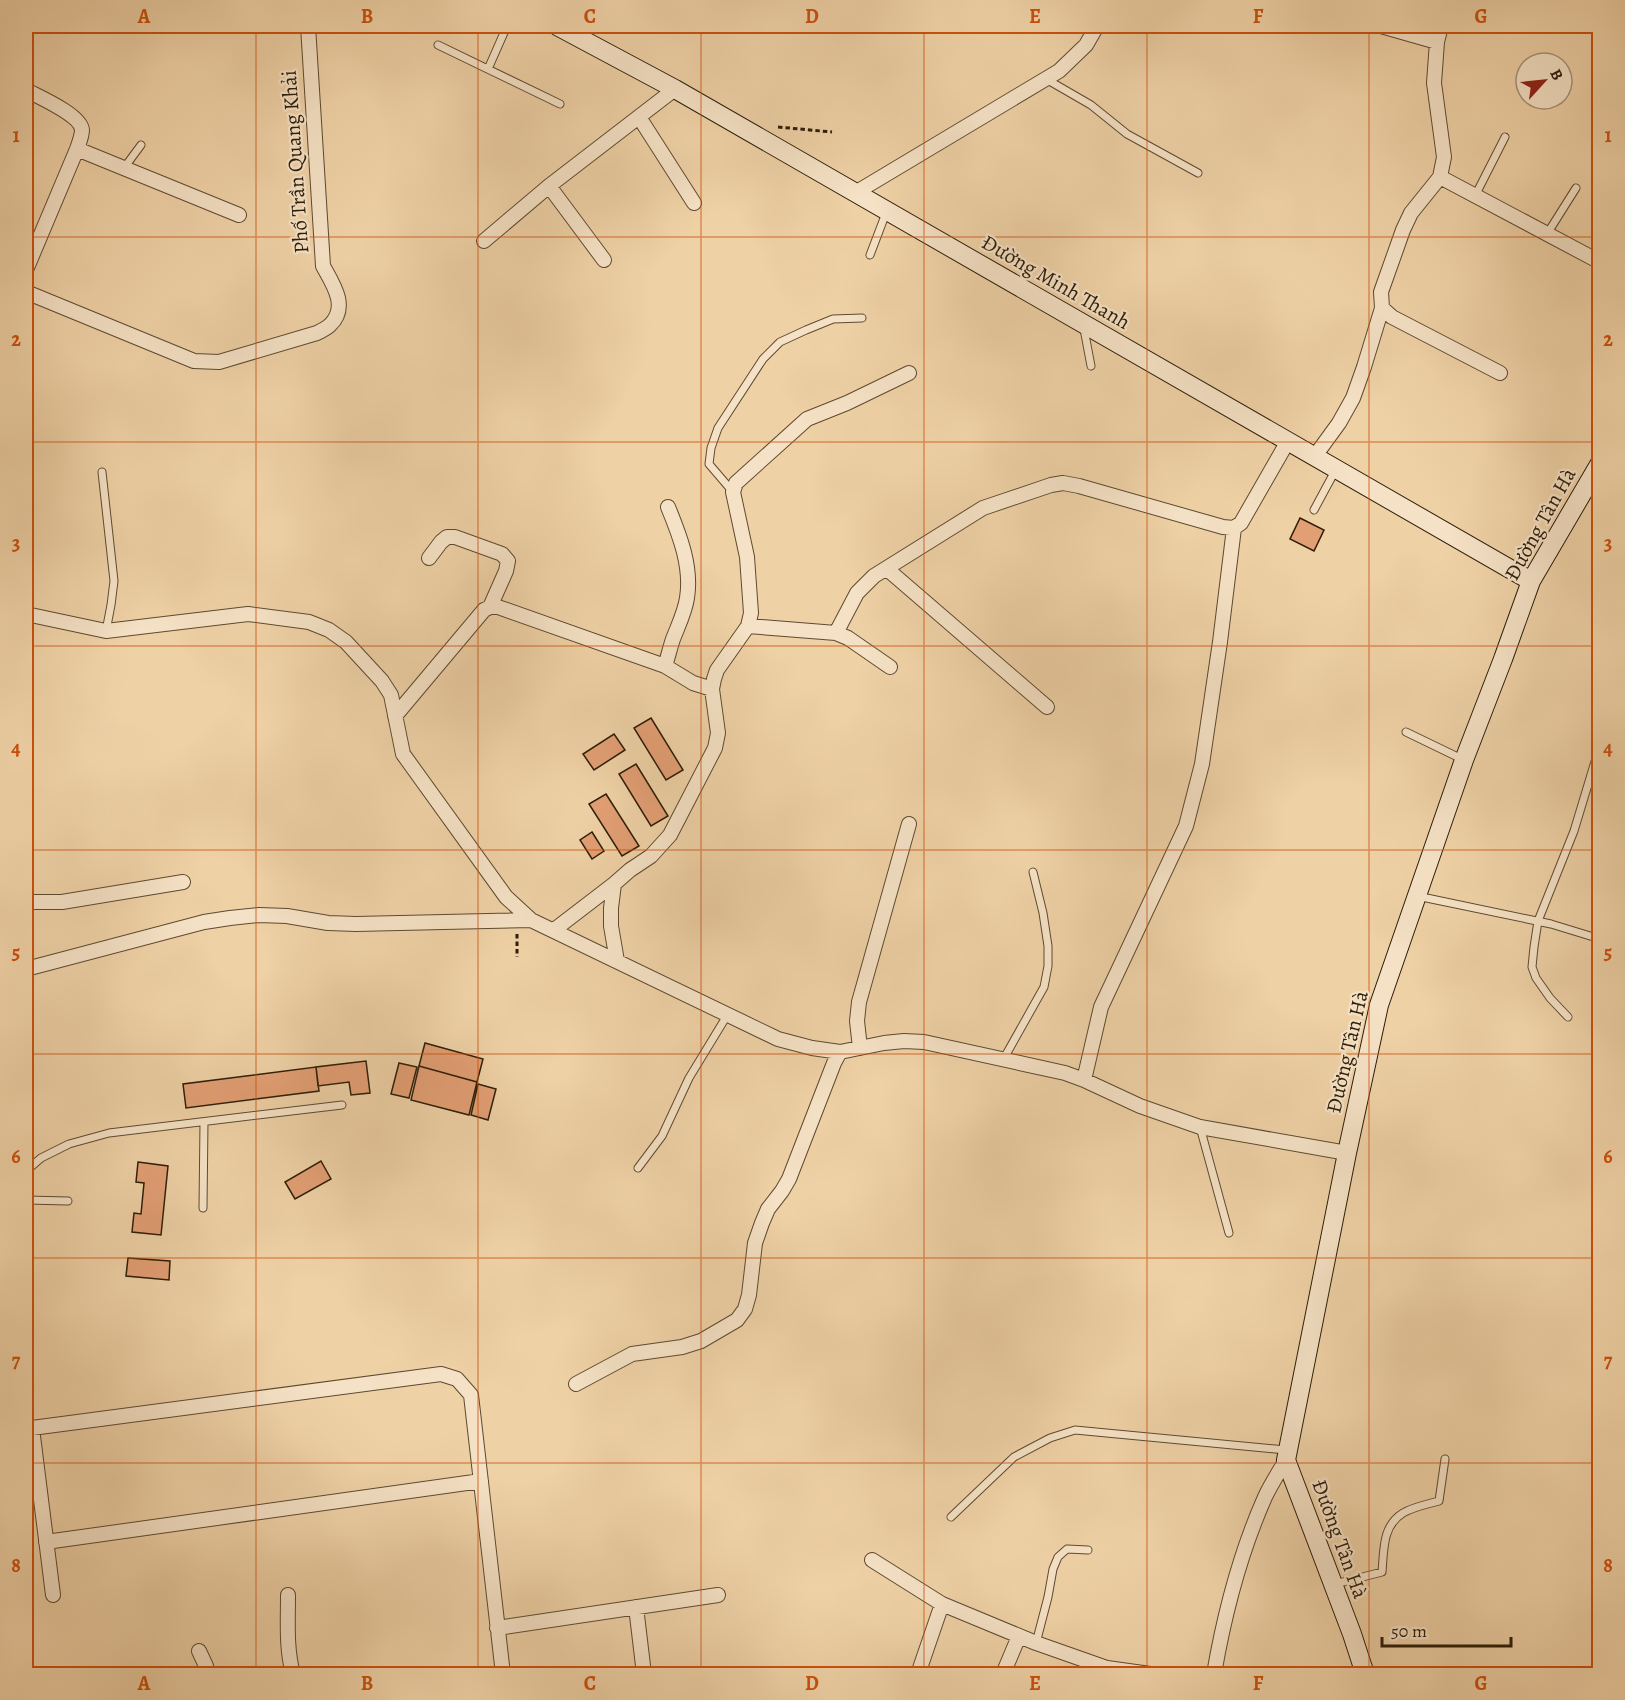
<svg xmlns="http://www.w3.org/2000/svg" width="1625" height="1700" font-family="Alegreya,serif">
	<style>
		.building { fill: #e39f74; stroke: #2c1d09; stroke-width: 1.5 }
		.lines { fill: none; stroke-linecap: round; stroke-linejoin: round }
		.lane-casing { stroke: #5d4a30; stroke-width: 9 }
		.street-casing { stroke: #5d4a30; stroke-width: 16 }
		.secondary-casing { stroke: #2c1d09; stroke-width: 20 }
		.path { stroke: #2c1d09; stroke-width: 3; stroke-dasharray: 4.5 3; stroke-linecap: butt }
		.lane { stroke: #f5e1c5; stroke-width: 7 }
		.street { stroke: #f5e1c5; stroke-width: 14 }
		.secondary { stroke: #f5e1c5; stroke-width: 18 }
		.grid { fill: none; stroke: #cc500c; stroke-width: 1.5; stroke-opacity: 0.55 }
		.labels { text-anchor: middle; stroke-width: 4.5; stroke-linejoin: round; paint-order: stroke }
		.street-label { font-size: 21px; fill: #2c1d09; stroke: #f5e1c5 }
		.neatline { fill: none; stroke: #cc500c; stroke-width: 2 }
		.grid-label { font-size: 20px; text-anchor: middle; font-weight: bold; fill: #cc500c }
	</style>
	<rect width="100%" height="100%" fill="#efd1a6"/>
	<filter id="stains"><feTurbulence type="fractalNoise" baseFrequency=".00333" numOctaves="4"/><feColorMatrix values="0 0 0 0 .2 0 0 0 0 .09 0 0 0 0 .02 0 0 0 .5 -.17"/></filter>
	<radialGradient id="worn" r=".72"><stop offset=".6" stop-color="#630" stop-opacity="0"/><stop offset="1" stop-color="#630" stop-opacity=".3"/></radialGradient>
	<path class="building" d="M 1300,518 L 1324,530 L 1314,551 L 1290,539 Z
		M 651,718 L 683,770 L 666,780 L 634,728 Z
		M 614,734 L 625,750 L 594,770 L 583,754 Z
		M 636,764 L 668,816 L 651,826 L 619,774 Z
		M 606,794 L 639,846 L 622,856 L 589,804 Z
		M 592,832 L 604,851 L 592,859 L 580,840 Z
		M 425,1043 L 483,1059 L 477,1082 L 419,1066 Z
		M 366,1061 L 370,1093 L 351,1095 L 349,1082 L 318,1086 L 316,1067 Z
		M 399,1063 L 417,1067 L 409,1098 L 391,1094 Z
		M 419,1066 L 477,1082 L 469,1115 L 411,1100 Z
		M 316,1067 L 319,1091 L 186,1108 L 183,1084 Z
		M 478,1084 L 496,1089 L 488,1120 L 471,1115 Z
		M 321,1161 L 331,1179 L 295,1199 L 285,1182 Z
		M 138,1162 L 168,1166 L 161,1235 L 132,1232 L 134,1213 L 141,1214 L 144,1183 L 136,1182 Z
		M 128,1258 L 170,1261 L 169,1280 L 126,1276 Z"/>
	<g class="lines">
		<defs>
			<path id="lane" d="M 438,45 L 560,104
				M 488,69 L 507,26
				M 1046,79 L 1091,105 L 1127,134 L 1198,173
				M 124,168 L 141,145
				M 1475,196 L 1505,137
				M 1547,234 L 1576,188
				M 870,255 L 886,213
				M 1594,259 L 1600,248
				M 1084,329 L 1091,366
				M 102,472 L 114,581 L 111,605 L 106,631
				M 733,492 L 709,464 L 711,448 L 718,428 L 763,359 L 780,342 L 806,330 L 833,319 L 862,318
				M 1314,510 L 1335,471
				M 1406,732 L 1464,760
				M 1417,896 L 1551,924 L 1600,939
				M 1568,1017 L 1550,998 L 1536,978 L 1532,967 L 1534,947 L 1538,921 L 1574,831 L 1600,745
				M 1003,1060 L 1044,987 L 1048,966 L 1048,946 L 1043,913 L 1033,872
				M 1200,1127 L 1229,1233
				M 638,1168 L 662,1136 L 689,1078 L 728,1014
				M 26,1171 L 41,1158 L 69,1144 L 109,1133 L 342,1105
				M 26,1200 L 68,1201
				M 203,1208 L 204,1122
				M 951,1517 L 1014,1457 L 1050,1438 L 1075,1430 L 1286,1450
				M 1335,1584 L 1382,1572 C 1384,1550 1382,1526 1403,1513 C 1413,1507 1428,1504 1439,1501 L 1445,1459
				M 1036,1643 L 1048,1597 L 1053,1569 L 1058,1557 L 1067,1549 L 1088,1550"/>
			<path id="street" d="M 1381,26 L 1437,42
				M 26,90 C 39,97 81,115 82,130 C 82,136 79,143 77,149 L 26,270
				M 639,117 L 694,203
				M 77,149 L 239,215
				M 1440,177 L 1600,262
				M 549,186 L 604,260
				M 855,193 L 1059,71 L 1086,45 L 1097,26
				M 484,241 L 549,186 L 675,89
				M 26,292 L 194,361 L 219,362 L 317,333 C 321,331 327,328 330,325 C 349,307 333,284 323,266 L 308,26
				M 1382,308 L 1392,317 L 1500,373
				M 1315,456 L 1339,423 L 1353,398 L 1364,367 L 1382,308 L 1381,292 L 1403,230 L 1411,213 L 1440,177 L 1444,157 L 1434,83 L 1437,42 L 1441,26
				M 429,558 L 441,542 L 447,537 L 455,537 L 502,554 L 508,561 L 506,571 L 490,607
				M 887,569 L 1047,707
				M 26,614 L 106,631 L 248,614 L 309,622 L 329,630 L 346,642 L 382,681 L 391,695 L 403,754 L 506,897 L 531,920 L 778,1039 L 812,1048 L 840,1052 L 884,1043 L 904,1041 L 924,1042 L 1065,1073 L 1084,1080 L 1140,1106 L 1200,1127 L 1347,1153
				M 748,626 L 836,633 L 848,638 L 890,667
				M 836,633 L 857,593 L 874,576 L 983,508 L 1051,485 L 1063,483 L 1079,486 L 1223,527 L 1234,528 L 1241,523 L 1288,441
				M 665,666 C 668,657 670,648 673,639 C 678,626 685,612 687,598 C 692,567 680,536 668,507
				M 395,716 L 484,610 L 490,607 L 498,607 L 665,666 L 693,683 L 712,689
				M 26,902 L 62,902 L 183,882
				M 554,930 L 614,884
				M 617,961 L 611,926 L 611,908 L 614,884 L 630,870 L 651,856 L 670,835 L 715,748 L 718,733 L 712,689 L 714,679 L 717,670 L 748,626 L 751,613 L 747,557 L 733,492 L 736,483 L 807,419 L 847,403 L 909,373
				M 26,969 L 204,922 L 230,918 L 259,915 L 287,916 L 328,923 L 356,924 L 531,920
				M 860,1048 L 857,1021 L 859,1002 L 909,824
				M 1084,1080 L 1101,1007 L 1186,826 L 1202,764 L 1220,642 L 1234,528
				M 576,1384 L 632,1354 L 682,1347 L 701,1341 L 737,1320 L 745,1309 L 749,1295 L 755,1243 L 762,1223 L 768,1209 L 782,1191 L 789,1179 L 834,1063 L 840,1052
				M 46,1542 L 481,1481
				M 872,1560 L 942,1604 L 1036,1643 L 1107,1668 L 1150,1674
				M 53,1595 L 32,1428 L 441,1374 L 457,1379 L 471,1395 L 503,1674
				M 288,1595 C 288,1622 286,1648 293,1674
				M 636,1607 L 644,1674
				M 497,1628 L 718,1595
				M 199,1651 L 206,1666 L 207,1674
				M 918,1674 L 942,1604
				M 1003,1674 L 1019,1636
				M 1214,1674 C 1224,1616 1241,1551 1265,1497 C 1271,1484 1279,1472 1286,1460"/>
			<path id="secondary" d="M 557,26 L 675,89 L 1531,581
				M 1365,1674 L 1352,1634 L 1286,1460 L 1288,1450 L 1347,1153 L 1379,1005 L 1464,760 L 1503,659 L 1531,581 L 1600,463"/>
		</defs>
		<use href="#lane" class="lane-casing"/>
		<use href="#street" class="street-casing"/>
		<use href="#secondary" class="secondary-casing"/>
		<path class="path" d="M 778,127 L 832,132
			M 517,934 L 517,957"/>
		<use href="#lane" class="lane"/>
		<use href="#street" class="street"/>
		<use href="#secondary" class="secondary"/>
	</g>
	<path class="grid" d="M 256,26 L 256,1674M 478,26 L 478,1674M 701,26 L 701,1674M 924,26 L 924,1674M 1147,26 L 1147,1674M 1369,26 L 1369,1674M 26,237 L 1600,237M 26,442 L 1600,442M 26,646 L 1600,646M 26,850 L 1600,850M 26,1054 L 1600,1054M 26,1258 L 1600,1258M 26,1463 L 1600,1463"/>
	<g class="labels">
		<g class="street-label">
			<text transform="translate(295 162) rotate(-94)" y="7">Phố Trần Quang Khải</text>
			<text transform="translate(1056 282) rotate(30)" y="7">Đường Minh Thanh</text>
			<text transform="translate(1540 524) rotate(-61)" y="7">Đường Tân Hà</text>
			<text transform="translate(1347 1052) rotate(-77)" y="7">Đường Tân Hà</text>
			<text transform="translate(1340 1539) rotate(70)" y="7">Đường Tân Hà</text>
		</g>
	</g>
	<rect width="1625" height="1700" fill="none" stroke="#efd1a6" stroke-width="66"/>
	<g transform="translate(1544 81) rotate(63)"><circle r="28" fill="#f5e1c5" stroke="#a5937a" stroke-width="1.5"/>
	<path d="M0-4.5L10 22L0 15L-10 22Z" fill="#8f2418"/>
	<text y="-9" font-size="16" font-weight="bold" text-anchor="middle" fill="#2c1d09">B</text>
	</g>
	<path d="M1382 1637v9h129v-9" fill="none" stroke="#2c1d09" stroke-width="3"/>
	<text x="1391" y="1637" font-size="18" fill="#2c1d09" stroke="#f5e1c5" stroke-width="4.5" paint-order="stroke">50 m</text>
	<rect x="33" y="33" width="1559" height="1634" class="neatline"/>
	<g class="grid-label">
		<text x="144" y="23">A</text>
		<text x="367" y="23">B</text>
		<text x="590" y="23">C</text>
		<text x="812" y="23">D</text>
		<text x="1035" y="23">E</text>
		<text x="1258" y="23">F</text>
		<text x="1481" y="23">G</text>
		<text x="16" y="142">1</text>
		<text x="1608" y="142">1</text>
		<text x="16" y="346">2</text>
		<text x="1608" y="346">2</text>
		<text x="16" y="550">3</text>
		<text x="1608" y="550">3</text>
		<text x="16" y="755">4</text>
		<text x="1608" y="755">4</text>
		<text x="16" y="959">5</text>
		<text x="1608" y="959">5</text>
		<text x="16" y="1163">6</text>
		<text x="1608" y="1163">6</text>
		<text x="16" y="1367">7</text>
		<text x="1608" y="1367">7</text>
		<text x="16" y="1572">8</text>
		<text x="1608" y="1572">8</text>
		<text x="144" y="1690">A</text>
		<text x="367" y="1690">B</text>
		<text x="590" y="1690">C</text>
		<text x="812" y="1690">D</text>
		<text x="1035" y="1690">E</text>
		<text x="1258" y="1690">F</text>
		<text x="1481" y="1690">G</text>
	</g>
	<rect width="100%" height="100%" filter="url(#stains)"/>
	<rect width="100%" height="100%" fill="url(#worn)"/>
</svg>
